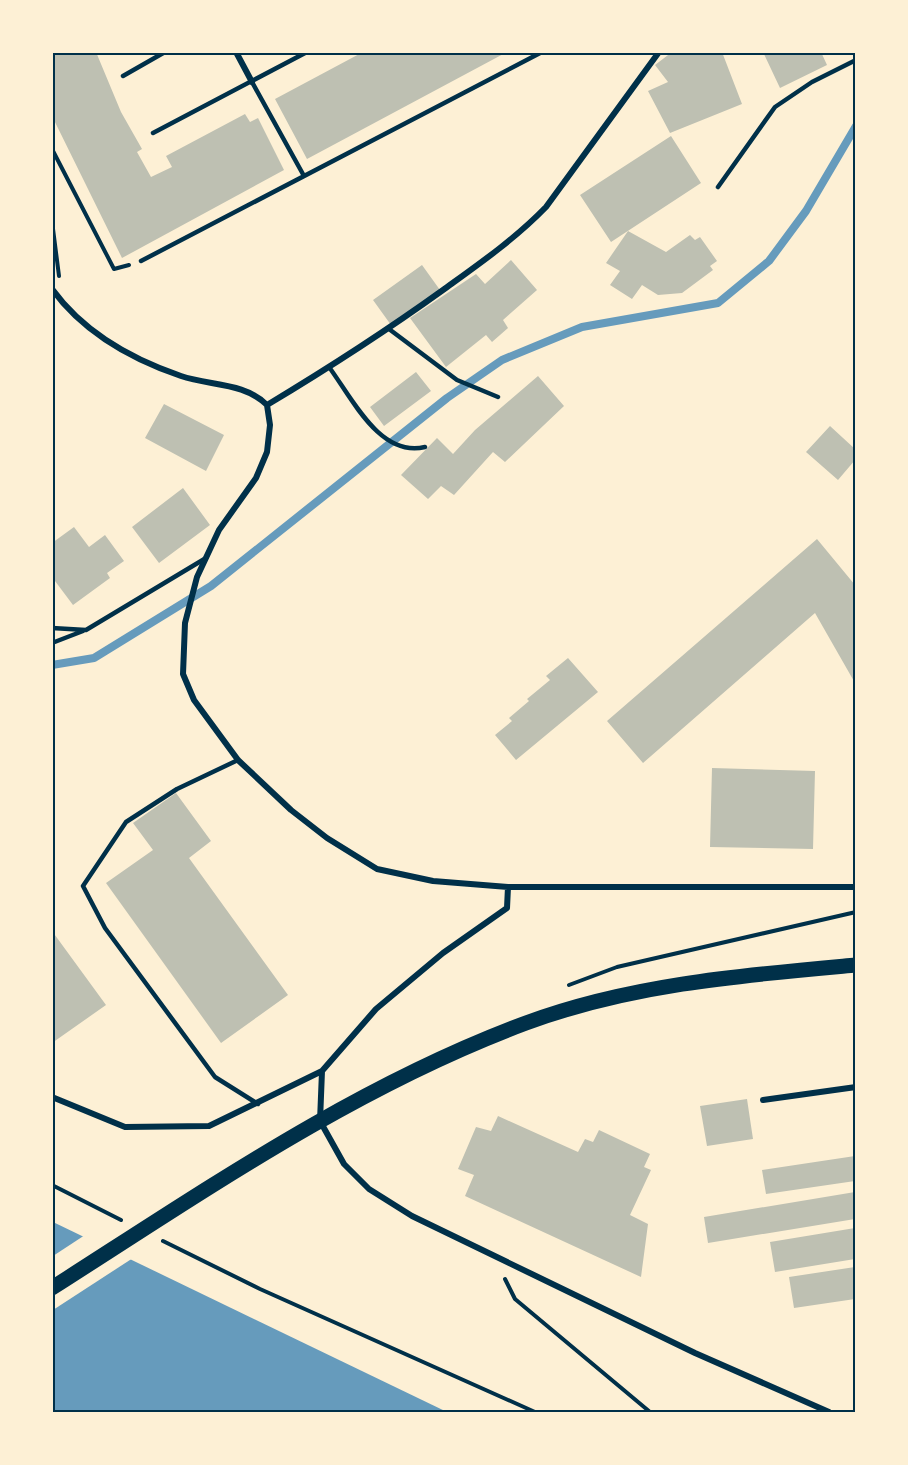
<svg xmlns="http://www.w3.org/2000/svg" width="908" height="1465" font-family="Mulish,sans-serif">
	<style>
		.water { fill: #669bbc }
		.pier { fill: #fdf0d5 }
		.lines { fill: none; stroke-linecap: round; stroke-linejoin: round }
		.stream { stroke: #669bbc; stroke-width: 8 }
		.building { fill: #bec0b2 }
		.path { stroke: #003049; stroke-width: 4 }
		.service { stroke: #003049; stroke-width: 4.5 }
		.minor { stroke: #003049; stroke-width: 6 }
		.primary { stroke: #003049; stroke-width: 15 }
		.neatline { fill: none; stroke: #003049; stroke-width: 2 }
	</style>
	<rect width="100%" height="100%" fill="#fdf0d5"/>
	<path class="water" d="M 53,1222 L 447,1412 L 53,1412 Z"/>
	<path class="pier" d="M 85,1235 L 133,1258 L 53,1310 L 53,1256 Z"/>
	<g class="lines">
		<path class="stream" d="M 52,665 L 94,658 L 211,586 L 447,398 L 502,360 L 582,327 L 718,303 L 769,261 L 806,211 L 856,126"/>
	</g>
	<path class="building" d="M 52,52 L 96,52 L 121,112 L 142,149 L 137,152 L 151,177 L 172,167 L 166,156 L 245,114 L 250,122 L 258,118 L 284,170 L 122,258 L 52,116 Z
		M 363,52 L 507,52 L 307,159 L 275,99 Z
		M 672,52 L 722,52 L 742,104 L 670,133 L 648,91 L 668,82 L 655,65 Z
		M 763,52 L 821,52 L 827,65 L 780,88 Z
		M 671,136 L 701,183 L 611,242 L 580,195 Z
		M 628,231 L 666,252 L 690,235 L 695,240 L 700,237 L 717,261 L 710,266 L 713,270 L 682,293 L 658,295 L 642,285 L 632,299 L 610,285 L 620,271 L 606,263 Z
		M 511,260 L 537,290 L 503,320 L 508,328 L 492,342 L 486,335 L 446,367 L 410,318 L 476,274 L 485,284 Z
		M 422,265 L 440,290 L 391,325 L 373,300 Z
		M 416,372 L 431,391 L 384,426 L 370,407 Z
		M 538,376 L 564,406 L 505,462 L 493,452 L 454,495 L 441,486 L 428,499 L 401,475 L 437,438 L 453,454 L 475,430 Z
		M 164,404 L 224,435 L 206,471 L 145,438 Z
		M 830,426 L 855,449 L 855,460 L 838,480 L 806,452 Z
		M 183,488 L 210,525 L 159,563 L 132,527 Z
		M 74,527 L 89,547 L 105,535 L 124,561 L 107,573 L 110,578 L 73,605 L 52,577 L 52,543 Z
		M 817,539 L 855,585 L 855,683 L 815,613 L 643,763 L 607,721 Z
		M 568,658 L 598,692 L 516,760 L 495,735 L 512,721 L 509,718 L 529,701 L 527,699 L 550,680 L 546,676 Z
		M 712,768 L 815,771 L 813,849 L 710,847 Z
		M 176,793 L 211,841 L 189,858 L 288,995 L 221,1043 L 106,883 L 153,850 L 133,823 Z
		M 52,931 L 106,1005 L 52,1043 Z
		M 747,1099 L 753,1139 L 707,1146 L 700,1106 Z
		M 498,1116 L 578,1152 L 585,1139 L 593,1142 L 599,1130 L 650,1154 L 644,1167 L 651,1170 L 630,1215 L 648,1224 L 641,1277 L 465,1196 L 474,1175 L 458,1169 L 476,1127 L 491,1131 Z
		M 855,1156 L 855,1181 L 766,1194 L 762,1170 Z
		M 855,1192 L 855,1219 L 708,1243 L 704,1217 Z
		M 855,1228 L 855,1259 L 775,1272 L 770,1242 Z
		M 855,1267 L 855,1299 L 794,1308 L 789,1277 Z"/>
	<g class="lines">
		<path class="path" d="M 52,149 L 114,269 L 129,265
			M 52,221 L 59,276
			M 569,985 L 617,967 L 856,912
			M 52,1185 L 121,1220
			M 163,1241 L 260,1289 L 535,1412
			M 505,1279 L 515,1299 L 650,1412"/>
		<path class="service" d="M 123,76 L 165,52
			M 252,82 L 304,176
			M 153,133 L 307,52
			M 718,187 L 775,107 L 812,82 L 856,60
			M 141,261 L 542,52
			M 389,329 L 457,380 L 498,397
			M 329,367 C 352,398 380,458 425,447
			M 52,628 L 86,630 L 206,558
			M 52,643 L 83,631
			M 238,760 L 177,789 L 126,822 L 83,886 L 105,928 L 215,1077 L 258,1104"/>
		<path class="minor" d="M 236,52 L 252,82
			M 52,289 C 84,333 131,359 181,376 C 210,386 244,382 267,405
			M 267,405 L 270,425 L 267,452 L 256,478 L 219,530 L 197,577 L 185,623 L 183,674 L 194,700 L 238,760 L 291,810 L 327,838 L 377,869 L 433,881 L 508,887 L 856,887
			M 267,405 C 327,369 386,331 443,290 C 479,264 515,239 546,207 L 659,52
			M 508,887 L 507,908 L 443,953 L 376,1009 L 322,1071 L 320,1121 L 344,1164 L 369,1189 L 412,1216 L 695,1353 L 829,1412
			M 52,1097 L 125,1127 L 209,1126 L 322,1071
			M 763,1100 L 856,1087"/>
		<path class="primary" d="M 52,1288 C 204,1191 356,1086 526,1023 C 631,984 745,975 856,965"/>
	</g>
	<rect width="908" height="1465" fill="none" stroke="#fdf0d5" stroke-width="108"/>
	<rect x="54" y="54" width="800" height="1357" class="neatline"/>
</svg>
